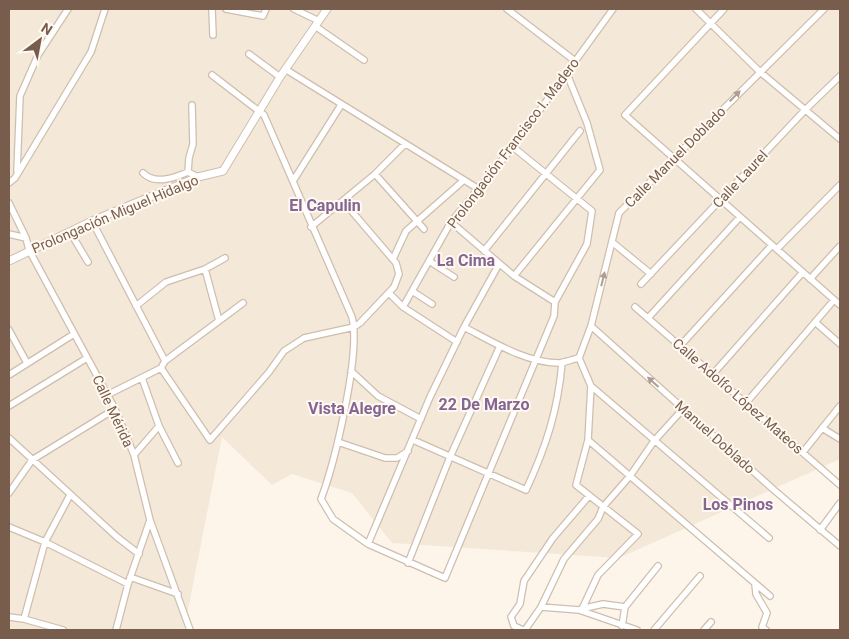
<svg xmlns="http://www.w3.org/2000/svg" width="849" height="639" font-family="Roboto,sans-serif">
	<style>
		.residential { fill: #f4e8d8 }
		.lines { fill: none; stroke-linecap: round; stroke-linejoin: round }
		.minor-casing { stroke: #cfbeae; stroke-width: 8 }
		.tertiary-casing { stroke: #cfbeae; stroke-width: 9 }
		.minor { stroke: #fff; stroke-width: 5.5 }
		.tertiary { stroke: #fff; stroke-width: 7 }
		.oneway { fill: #ae9d94 }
		.labels { text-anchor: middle; stroke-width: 4; stroke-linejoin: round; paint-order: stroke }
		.street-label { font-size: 14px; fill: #785c4c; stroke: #fff9f1 }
		.quarter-label { font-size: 16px; font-weight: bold; fill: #846593; stroke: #fff9f1 }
	</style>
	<rect width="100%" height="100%" fill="#fdf5ea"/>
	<path class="residential" d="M 9,9 L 840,9 L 840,459 L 619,558 L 392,543 L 352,493 L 292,474 L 272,485 L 222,437 L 184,630 L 9,630 Z"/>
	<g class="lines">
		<defs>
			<path id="minor" d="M 212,9 L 213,35
				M 226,9 L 263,16 L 266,9
				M 294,9 L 319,21
				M 507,9 L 575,61
				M 696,9 L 759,71 L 840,139
				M 724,9 L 625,115 L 840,305
				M 315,26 L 364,60
				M 249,54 L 280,77
				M 285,69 L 477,188
				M 212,75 L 264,115 L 352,317 C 361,353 335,462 321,499 L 333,519 L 368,544 L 445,578 L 554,316 L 555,302 L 587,244 L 592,211 L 513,147
				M 17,171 L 20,96 L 38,55 L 68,9
				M 188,172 L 189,158 L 193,144 L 192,105
				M 143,173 C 155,185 174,178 188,172 L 198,177
				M 375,174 L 424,229
				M 293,181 L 341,105
				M 9,183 L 15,178 L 91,52 L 105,9
				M 9,203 L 26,238 L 29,250 L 115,409 L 134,455 L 150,520 L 190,630
				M 92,221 L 165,361 L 161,368 L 210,440 L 269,372 L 284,351 L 304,338 L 354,327 L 360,323 L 394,287 L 399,274 L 396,263 L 343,201
				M 451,222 L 514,276 L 555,302
				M 311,227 L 375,174 L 405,144
				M 70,232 L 88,262
				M 9,234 L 26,238
				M 612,242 L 651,274
				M 777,249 L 840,185
				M 484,251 L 580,131
				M 393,259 L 406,231 L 464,180
				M 429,261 L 454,277
				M 205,269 L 219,321
				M 514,276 L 600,170 L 587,123 L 567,74
				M 810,279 L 840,246
				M 641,284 L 805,110 L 840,76
				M 412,291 L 432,304
				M 389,293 L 403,307 L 457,342
				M 136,306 L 166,282 L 205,269 L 225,258
				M 403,307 L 451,222 L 513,147 L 613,9
				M 635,307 L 840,485
				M 648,318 L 740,217
				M 815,322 L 840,344
				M 591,326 L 774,490 L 840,546
				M 464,327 C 493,342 526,363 560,363 C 566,362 573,359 579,358
				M 9,330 L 27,363
				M 680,346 L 772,245
				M 165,361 L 243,303
				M 351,371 L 378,396 L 421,419
				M 713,374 L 803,272
				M 9,375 L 74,334
				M 142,378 L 159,426 L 178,463
				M 591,386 L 769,538
				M 107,395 L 161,368
				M 746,403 L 834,300
				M 9,406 L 87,358
				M 822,428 L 840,439
				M 9,438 L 117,537 L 139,554
				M 413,440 L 526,490 C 546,447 558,410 562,363
				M 588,440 L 770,596
				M 338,442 L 385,458 L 397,458 L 408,451
				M 803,452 L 840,406
				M 134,455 L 159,426
				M 9,493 L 32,460 L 115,409
				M 9,527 L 45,542 L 128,584
				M 820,530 L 840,503
				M 368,544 L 430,397 L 464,327 L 499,264
				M 408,563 L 450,457 L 500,346
				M 130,577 L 178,594
				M 755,584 L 756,594 L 767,613 L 762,627 L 766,630
				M 541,607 L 579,610 L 637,630
				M 583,607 L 598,575 L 638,534 L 576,485 L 588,440 L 591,386 L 579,358 L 591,326 L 619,213 L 824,9
				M 581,609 L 603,604 L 625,607
				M 9,617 L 24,619 L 63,630
				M 24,619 L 45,542 L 70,495
				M 622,626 L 625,607 L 658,566
				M 116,630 L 128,584 L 150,520
				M 523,630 L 514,626 L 511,617 L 520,604 L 524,581 L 553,538 L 589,496
				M 525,630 L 541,607 L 564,559 L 598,519 L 603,507 L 630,476 L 654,441 L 683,409
				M 654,630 L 700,576
				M 704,630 L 711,622"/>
			<path id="tertiary" d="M 9,261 L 92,221 L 198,177 L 223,171 L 280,77 L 327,9"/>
		</defs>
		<use href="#minor" class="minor-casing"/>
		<use href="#tertiary" class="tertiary-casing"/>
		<use href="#minor" class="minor"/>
		<use href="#tertiary" class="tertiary"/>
	</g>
	<defs><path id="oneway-solid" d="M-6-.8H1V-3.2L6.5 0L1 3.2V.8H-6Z" transform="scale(1.25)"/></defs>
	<g class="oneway">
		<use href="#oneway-solid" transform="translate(735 96) rotate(-45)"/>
		<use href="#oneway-solid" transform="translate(603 279) rotate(-76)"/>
		<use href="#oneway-solid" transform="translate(653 382) rotate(-138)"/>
	</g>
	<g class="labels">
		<g class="street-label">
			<text transform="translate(513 143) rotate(-53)" y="5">Prolongación Francisco I. Madero</text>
			<text transform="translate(675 157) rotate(-45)" y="5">Calle Manuel Doblado</text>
			<text transform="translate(740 179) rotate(-47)" y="5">Calle Laurel</text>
			<text transform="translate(115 214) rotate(-23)" y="5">Prolongación Miguel Hidalgo</text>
			<text transform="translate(738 396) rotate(41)" y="5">Calle Adolfo López Mateos</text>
			<text transform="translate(113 411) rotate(65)" y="5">Calle Mérida</text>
			<text transform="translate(715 437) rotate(42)" y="5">Manuel Doblado</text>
		</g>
		<g class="quarter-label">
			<text x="325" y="211">El Capulin</text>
			<text x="466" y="266">La Cima</text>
			<text x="484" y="410">22 De Marzo</text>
			<text x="352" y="414">Vista Alegre</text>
			<text x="738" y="510">Los Pinos</text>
		</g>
	</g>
	<rect width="849" height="639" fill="none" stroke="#785c4c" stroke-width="20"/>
	<g transform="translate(40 40) rotate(32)" stroke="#fff9f1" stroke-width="4" paint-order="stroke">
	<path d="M0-4L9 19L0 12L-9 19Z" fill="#785c4c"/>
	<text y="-8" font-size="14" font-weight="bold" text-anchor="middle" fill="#785c4c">N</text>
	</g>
</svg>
